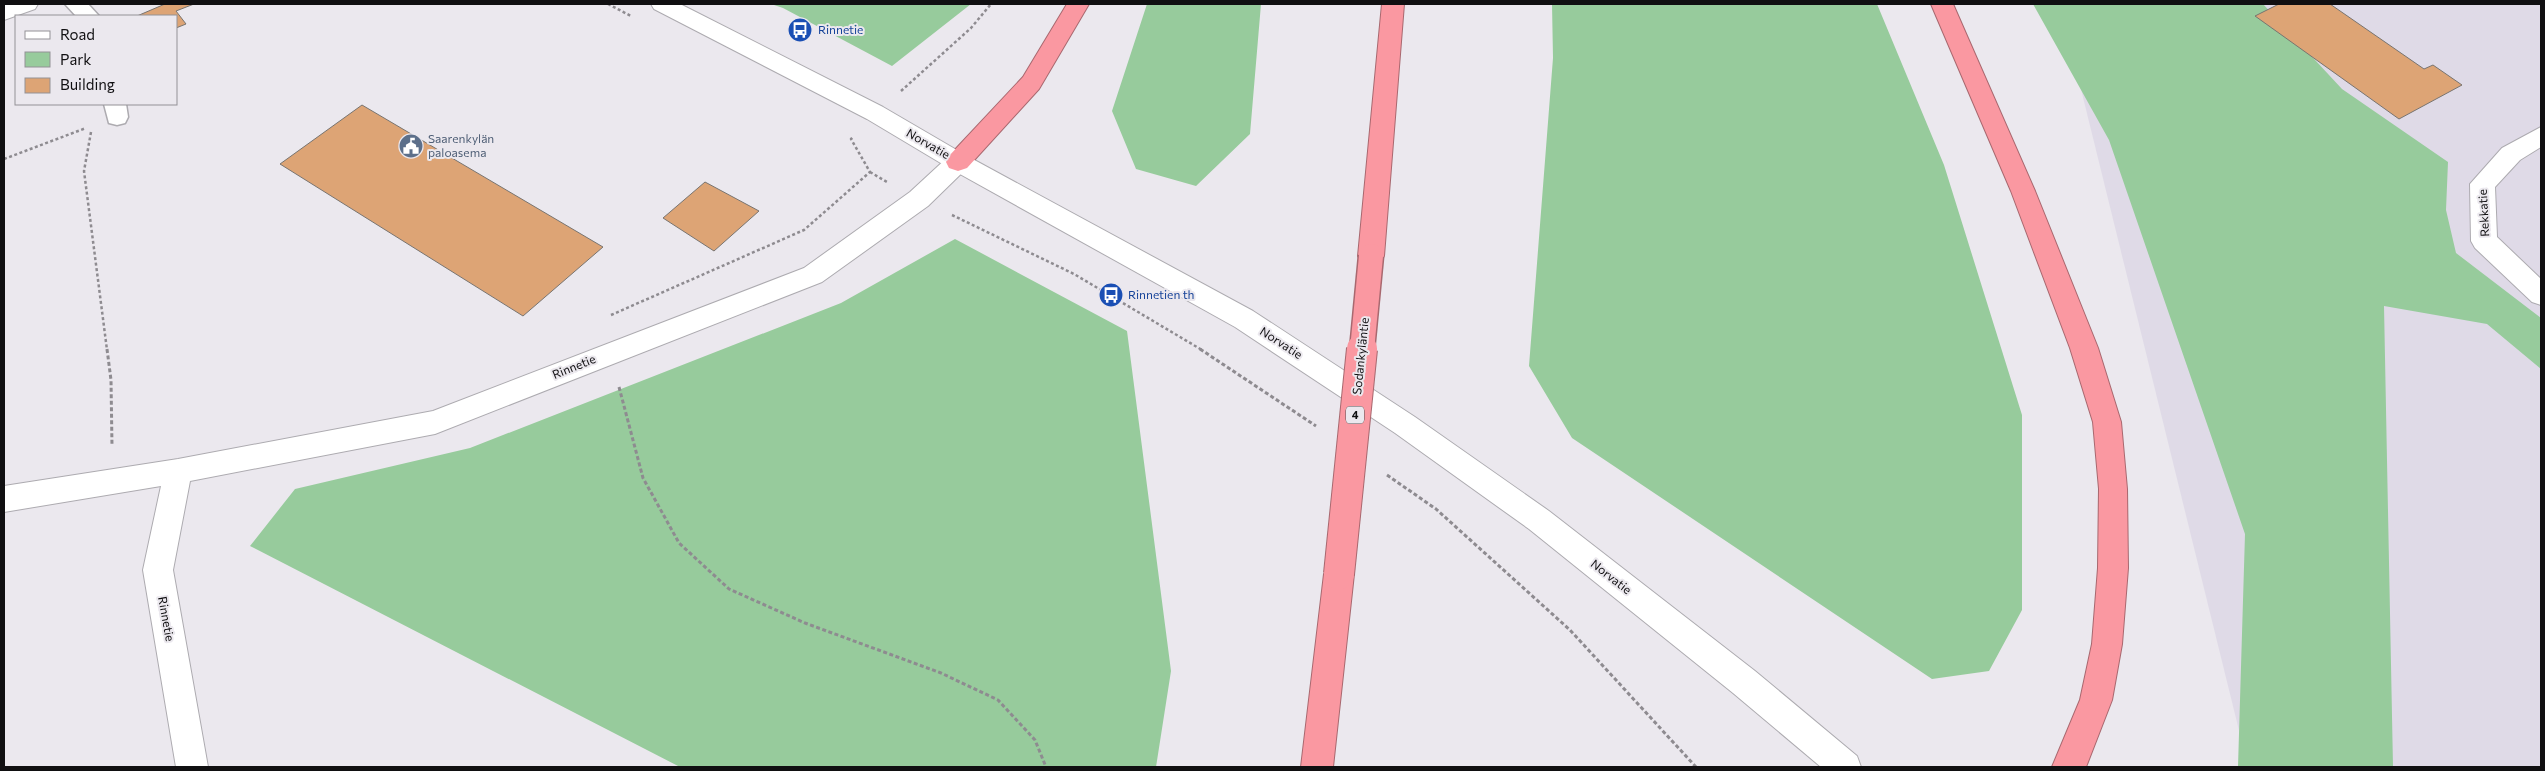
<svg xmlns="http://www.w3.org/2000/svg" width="2545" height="771" font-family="Commissioner,sans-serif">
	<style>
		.built { fill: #dfdae7 }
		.green { fill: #97cb9c }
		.building { fill: #dda475; stroke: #787470 }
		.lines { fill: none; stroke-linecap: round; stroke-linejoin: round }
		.lane-casing { stroke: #adabb0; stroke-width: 3 }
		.street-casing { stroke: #adabb0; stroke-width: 2 }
		.secondary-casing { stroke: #adabb0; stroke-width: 2 }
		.highway-casing { stroke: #a8686f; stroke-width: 2 }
		.path-far1 { stroke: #8e8b90; stroke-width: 2.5; stroke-dasharray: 3 2.5; stroke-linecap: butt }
		.path { stroke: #8e8b90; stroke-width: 3; stroke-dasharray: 4 2.5; stroke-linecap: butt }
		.lane { fill: #fff; fill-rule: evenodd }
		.street { fill: #fff; fill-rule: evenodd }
		.secondary { fill: #fff; fill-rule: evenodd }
		.highway { fill: #fa98a1; fill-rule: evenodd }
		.highway-bridge-far1-casing { stroke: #a8686f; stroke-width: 27; stroke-linecap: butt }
		.highway-bridge-casing { stroke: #a8686f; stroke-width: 32; stroke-linecap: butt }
		.highway-bridge-far1 { stroke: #fa98a1; stroke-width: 24 }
		.highway-bridge { stroke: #fa98a1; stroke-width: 30 }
		.labels { text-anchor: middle; stroke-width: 4; stroke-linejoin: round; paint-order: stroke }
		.shield { fill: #ebe8ee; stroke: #525053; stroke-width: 1 }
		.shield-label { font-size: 11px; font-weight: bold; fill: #100f11 }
		.transit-label { font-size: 12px; fill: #164399; stroke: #ebe8ee; text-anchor: start }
		.service-label { font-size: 12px; fill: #4e5e75; stroke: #ebe8ee; text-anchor: start }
		.street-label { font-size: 12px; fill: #100f11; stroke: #ebe8ee }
	</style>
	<rect width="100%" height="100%" fill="#ebe8ee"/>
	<path class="built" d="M 2060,4 L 2541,4 L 2541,767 L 2248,767 Z"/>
	<path class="green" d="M 771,4 L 971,4 L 892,66 L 783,8 Z
		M 1147,4 L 1261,4 L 1250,134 L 1196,186 L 1136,169 L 1112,111 Z
		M 1552,4 L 1877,4 L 1944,165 L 2022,415 L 2022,610 L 1989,671 L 1932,679 L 1572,438 L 1529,366 L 1553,58 Z
		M 2033,4 L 2263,4 L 2342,89 L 2448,162 L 2446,210 L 2456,253 L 2541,318 L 2541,369 L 2487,324 L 2384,306 L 2393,767 L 2238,767 L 2245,534 L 2109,140 Z
		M 955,239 L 1127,331 L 1171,671 L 1156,767 L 680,767 L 250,546 L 295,489 L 470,448 L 841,303 Z"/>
	<path class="building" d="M 165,4 L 194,4 L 176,11 L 186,24 L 176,28 L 176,16 L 137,16 Z
		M 2279,4 L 2330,4 L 2424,69 L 2433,65 L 2462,85 L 2399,119 L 2255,16 Z
		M 362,105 L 603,247 L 523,316 L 280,164 Z
		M 705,182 L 759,211 L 714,251 L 663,218 Z"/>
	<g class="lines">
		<defs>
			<path id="lane" d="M 65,4 L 88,4 L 99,16 L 76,16 Z
				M 104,104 L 126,104 L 128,117 L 125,123 L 117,125 L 109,123 Z"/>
			<path id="street" d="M 2541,127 L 2541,147 L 2520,160 L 2495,187 L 2497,237 L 2541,279 L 2541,305 L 2532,302 L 2475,248 L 2471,241 L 2470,184 L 2502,148 Z
				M 958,153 L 967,156 L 970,162 L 967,168 L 928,206 L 822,282 L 435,434 L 190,481 L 173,570 L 208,767 L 176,767 L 143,570 L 161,486 L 4,512 L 4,486 L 178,459 L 433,411 L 804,268 L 910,192 L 949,156 Z"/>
			<path id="secondary" d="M 4,4 L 38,4 L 35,9 L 4,20 Z
				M 651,4 L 680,4 L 883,107 L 967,156 L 1253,311 L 1415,417 L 1549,511 L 1755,671 L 1857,756 L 1861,767 L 1821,767 L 1733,693 L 1529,529 L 1395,433 L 1235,327 L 949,168 L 867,119 L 654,9 Z"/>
			<path id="highway" d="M 1067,4 L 1089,4 L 1039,89 L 967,168 L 958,171 L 949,168 L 946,162 L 949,156 L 1023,77 Z
				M 1382,4 L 1404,4 L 1384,256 L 1380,263 L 1371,266 L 1362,263 L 1358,256 Z
				M 1931,4 L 1953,4 L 2035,191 L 2098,348 L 2121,422 L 2127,489 L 2128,568 L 2122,644 L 2112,700 L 2086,767 L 2052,767 L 2080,700 L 2092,644 L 2098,568 L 2099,489 L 2093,422 L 2070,348 L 2011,191 Z
				M 1339,560 L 1350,564 L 1354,574 L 1333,767 L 1301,767 L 1324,574 L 1328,564 Z"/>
		</defs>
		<use href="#lane" class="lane-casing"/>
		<use href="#street" class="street-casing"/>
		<use href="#secondary" class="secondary-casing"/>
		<use href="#highway" class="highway-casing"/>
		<path class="path-far1" d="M 608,4 L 631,16
			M 901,91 L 971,28 L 991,4
			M 91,132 L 84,171 L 107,350
			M 4,159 L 86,128
			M 870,172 L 887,182
			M 952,215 L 1074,274 L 1202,350
			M 611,315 L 804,230 L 870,172 L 851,139 L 853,137"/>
		<path class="path" d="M 107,349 L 111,380 L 112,446
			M 1200,349 L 1316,426
			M 619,387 L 643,478 L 679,543 L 729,589 L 805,623 L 941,673 L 998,700 L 1035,740 L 1046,767
			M 1387,475 L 1436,509 L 1570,630 L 1696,767"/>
		<use href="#lane" class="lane"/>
		<use href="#street" class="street"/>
		<use href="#secondary" class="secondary"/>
		<use href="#highway" class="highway"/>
		<defs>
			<path id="highway-bridge-far1" d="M 1362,350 L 1371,256"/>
			<path id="highway-bridge" d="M 1339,574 L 1362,349"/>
		</defs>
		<use href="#highway-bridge-far1" class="highway-bridge-far1-casing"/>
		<use href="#highway-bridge" class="highway-bridge-casing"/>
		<use href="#highway-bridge-far1" class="highway-bridge-far1"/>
		<use href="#highway-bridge" class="highway-bridge"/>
	</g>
	<defs>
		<symbol id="bus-disc" viewBox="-11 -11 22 22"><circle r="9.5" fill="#1a4fb4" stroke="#ebe8ee"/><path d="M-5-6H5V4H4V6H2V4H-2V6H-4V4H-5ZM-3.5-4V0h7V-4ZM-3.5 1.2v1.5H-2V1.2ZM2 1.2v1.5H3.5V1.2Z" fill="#fff"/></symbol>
		<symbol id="civic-disc" viewBox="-11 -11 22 22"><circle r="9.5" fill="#5c6f8a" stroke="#ebe8ee"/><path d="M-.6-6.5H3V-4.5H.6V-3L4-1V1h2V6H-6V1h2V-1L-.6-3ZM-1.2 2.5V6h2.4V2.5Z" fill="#fff"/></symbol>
	</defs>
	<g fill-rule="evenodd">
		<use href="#bus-disc" x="786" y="16" width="28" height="28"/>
		<use href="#civic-disc" x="397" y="132" width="28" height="28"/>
		<use href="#bus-disc" x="1097" y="281" width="28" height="28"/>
	</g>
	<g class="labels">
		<rect class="shield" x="1346" y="406.5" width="18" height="17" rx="4"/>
		<g class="shield-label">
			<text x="1355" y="419">4</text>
		</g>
		<g class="transit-label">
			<text x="818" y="34">Rinnetie</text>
			<text x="1128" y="299">Rinnetien th</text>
		</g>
		<g class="service-label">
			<text x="428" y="143">Saarenkylän<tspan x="428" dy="14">paloasema</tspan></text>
		</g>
		<g class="street-label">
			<text transform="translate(928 144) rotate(30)" y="4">Norvatie</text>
			<text transform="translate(2484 213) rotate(-93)" y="4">Rekkatie</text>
			<text transform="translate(1281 343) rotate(33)" y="4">Norvatie</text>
			<text transform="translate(1361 356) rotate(-84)" y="4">Sodankyläntie</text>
			<text transform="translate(574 367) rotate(-22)" y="4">Rinnetie</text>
			<text transform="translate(1611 577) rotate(38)" y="4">Norvatie</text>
			<text transform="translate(166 619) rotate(80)" y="4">Rinnetie</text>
		</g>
	</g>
	<rect width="2545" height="771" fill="none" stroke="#100f11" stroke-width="10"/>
	<rect x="15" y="15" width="162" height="90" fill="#ebe8ee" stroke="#939196"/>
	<rect x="25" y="31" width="25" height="8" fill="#ffffff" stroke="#939196"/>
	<text x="60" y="40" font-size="15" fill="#100f11">Road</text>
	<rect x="25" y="52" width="25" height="15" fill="#97cb9c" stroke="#939196"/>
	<text x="60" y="65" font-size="15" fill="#100f11">Park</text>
	<rect x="25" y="78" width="25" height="15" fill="#dda475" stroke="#939196"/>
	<text x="60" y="90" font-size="15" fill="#100f11">Building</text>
</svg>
